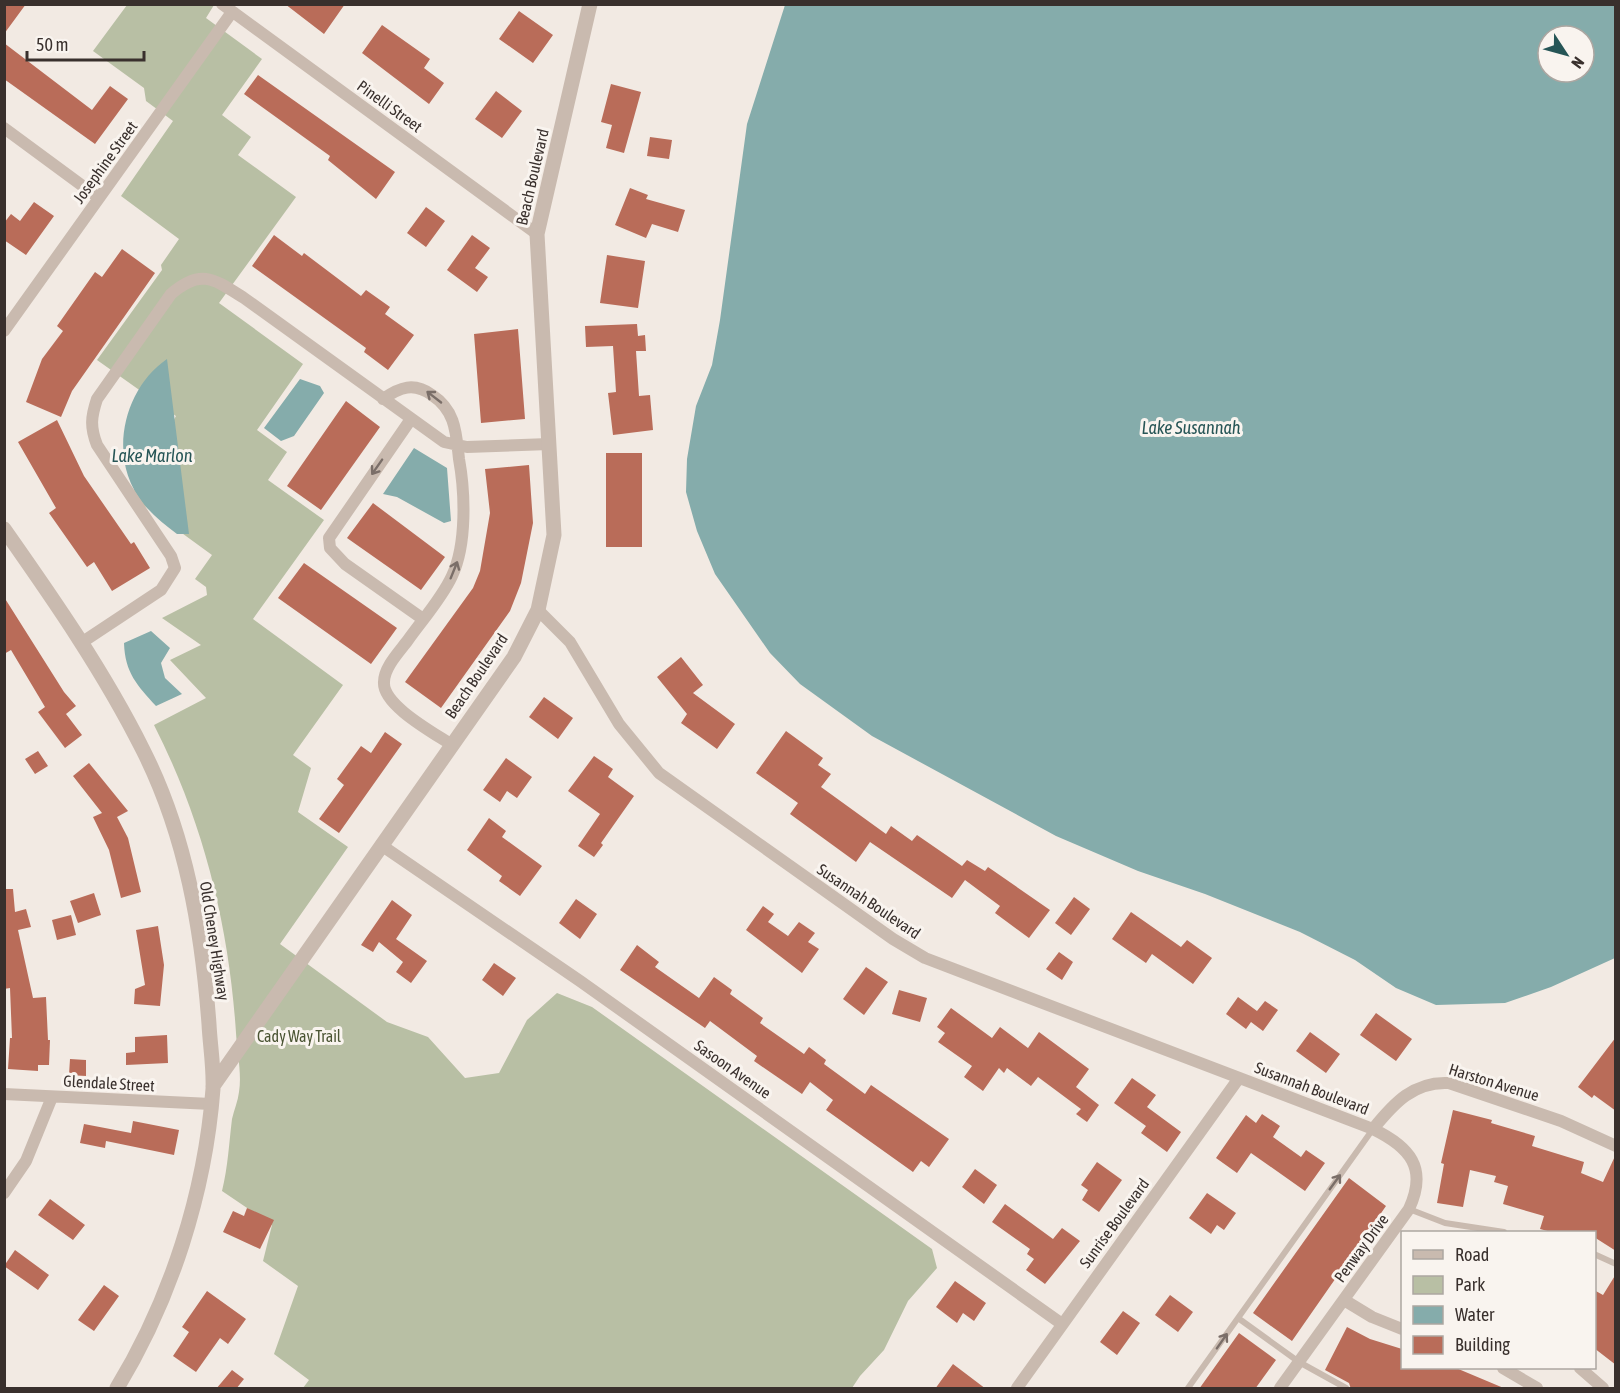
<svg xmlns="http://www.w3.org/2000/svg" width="1620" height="1393" font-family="'Asap Condensed',sans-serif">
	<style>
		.green { fill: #b8bfa4 }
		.water { fill: #85acab; fill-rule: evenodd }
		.building { fill: #b96c59 }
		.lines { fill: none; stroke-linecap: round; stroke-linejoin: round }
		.service { stroke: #c9baaf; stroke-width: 6 }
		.minor { stroke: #c9baaf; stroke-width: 12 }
		.tertiary { stroke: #c9baaf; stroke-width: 15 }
		.oneway { stroke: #7a6e68 }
		.labels { text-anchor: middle; stroke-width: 6; stroke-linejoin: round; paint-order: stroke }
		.street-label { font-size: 16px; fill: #39302d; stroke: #f9f4ef }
		.park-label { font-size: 16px; fill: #4a5433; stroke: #f9f4ef }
		.water-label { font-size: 18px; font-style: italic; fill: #265556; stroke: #f9f4ef }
	</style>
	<rect width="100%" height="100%" fill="#f2eae3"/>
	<path class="green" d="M 127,5 L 214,5 L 206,18 L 262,59 L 222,115 L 251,137 L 238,155 L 296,197 L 219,303 L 303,364 L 257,430 L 287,452 L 268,480 L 324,520 L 253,619 L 343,685 L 293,755 L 311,768 L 298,812 L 348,847 L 280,944 L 387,1022 L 428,1037 L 465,1078 L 499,1073 L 527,1020 L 557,993 L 592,1007 L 932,1249 L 937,1268 L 908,1301 L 884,1350 L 860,1376 L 852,1388 L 303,1388 L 309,1380 L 274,1354 L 298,1286 L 263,1261 L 272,1225 L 222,1191 C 228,1167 229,1143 232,1119 C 234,1110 238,1101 239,1092 C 242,1074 237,1051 236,1033 C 229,925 203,821 154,725 L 206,698 L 170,660 L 201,645 L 162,618 L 207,595 L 206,587 L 195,579 L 212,555 L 131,496 L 176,416 L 97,360 L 162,270 L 161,265 L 179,239 L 121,196 L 173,121 L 146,101 L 144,88 L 93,51 Z"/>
	<path class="water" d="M 785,5 L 1615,5 L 1615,958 L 1551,987 L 1505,1003 L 1436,1005 L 1396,988 L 1355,960 L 1300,932 L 1205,894 L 1138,871 L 1056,836 L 872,736 L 800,684 L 770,653 L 715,574 L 697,531 L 686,492 L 687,459 L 696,406 L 712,365 L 720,320 L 747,124 ZM 1548,36 L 1584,36 L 1584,72 L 1548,72 Z
		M 167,359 L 189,534 L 177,534 C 165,525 152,515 143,503 C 107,459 123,389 167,359 Z
		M 300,379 L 320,386 L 324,393 L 294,436 L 281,441 L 264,428 Z
		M 414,448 L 447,468 L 451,521 L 444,523 L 397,497 L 383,494 Z
		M 151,631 L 170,648 L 161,663 L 165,678 L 182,694 L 156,706 C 137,685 125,673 124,643 Z"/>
	<path class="building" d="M 4,4 L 26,4 L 4,34 Z
		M 285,4 L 345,4 L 324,34 Z
		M 519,11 L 553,35 L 533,63 L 499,39 Z
		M 382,25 L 430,59 L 424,68 L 444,83 L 429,104 L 362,53 Z
		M 4,43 L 92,110 L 110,86 L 128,99 L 95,144 L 4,79 Z
		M 258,75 L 395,172 L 376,199 L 328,160 L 330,156 L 244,94 Z
		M 611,84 L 641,92 L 624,153 L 606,148 L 612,125 L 601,122 Z
		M 496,91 L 522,111 L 502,138 L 475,119 Z
		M 650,137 L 672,140 L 669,159 L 647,156 Z
		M 630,188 L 648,195 L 646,199 L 685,210 L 678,232 L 652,224 L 646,238 L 615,225 Z
		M 34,202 L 54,216 L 26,255 L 4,240 L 4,223 L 11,214 L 20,221 Z
		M 426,207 L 445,221 L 426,247 L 407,233 Z
		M 274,235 L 302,256 L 304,253 L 361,296 L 366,290 L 390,307 L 385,314 L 414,335 L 388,370 L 364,352 L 366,348 L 252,266 Z
		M 472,235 L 490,248 L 475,268 L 488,277 L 477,292 L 447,270 Z
		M 122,249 L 155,273 L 72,391 L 61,417 L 26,402 L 42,359 L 63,331 L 57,326 L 95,272 L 102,277 Z
		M 607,255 L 645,261 L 638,308 L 600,303 Z
		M 637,324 L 638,336 L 645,335 L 646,351 L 636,351 L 639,396 L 650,395 L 653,430 L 613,435 L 608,393 L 616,392 L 613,346 L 586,347 L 585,326 Z
		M 518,329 L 525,419 L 481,423 L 474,334 Z
		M 346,401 L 380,427 L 321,510 L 287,486 Z
		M 57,420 L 84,476 L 131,544 L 134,542 L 150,568 L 112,591 L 94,562 L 87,567 L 49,513 L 56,508 L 18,442 Z
		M 606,453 L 642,453 L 642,547 L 606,547 Z
		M 529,465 L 533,523 L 521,583 L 510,611 L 441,708 L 405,682 L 473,588 L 480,571 L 490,513 L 485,469 Z
		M 373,503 L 445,557 L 421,590 L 347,538 Z
		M 304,563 L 397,628 L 371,664 L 278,598 Z
		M 4,597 L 64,692 L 76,706 L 66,714 L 82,735 L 65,748 L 38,712 L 45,707 L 11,650 L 4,654 Z
		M 681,657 L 703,685 L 693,693 L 735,724 L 717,749 L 681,723 L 687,714 L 657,677 Z
		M 544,697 L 573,718 L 558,739 L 529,717 Z
		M 786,731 L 823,758 L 818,765 L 831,774 L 821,787 L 886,834 L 891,826 L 912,841 L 917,835 L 962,866 L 967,860 L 985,871 L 988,867 L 1050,910 L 1029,938 L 995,913 L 1000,906 L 965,880 L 952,898 L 870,842 L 856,862 L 790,814 L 798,803 L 756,773 Z
		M 385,732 L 402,744 L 339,833 L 319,819 L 344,785 L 337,779 L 361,746 L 371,753 Z
		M 38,751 L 48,766 L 35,774 L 25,759 Z
		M 594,756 L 613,769 L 608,777 L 634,796 L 601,843 L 603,845 L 594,857 L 578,846 L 600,814 L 568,791 Z
		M 506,758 L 532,777 L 517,798 L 507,791 L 500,802 L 483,790 Z
		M 89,763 L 128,811 L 117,817 L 128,838 L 141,892 L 121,898 L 109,850 L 93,817 L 102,813 L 73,776 Z
		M 489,818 L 506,831 L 502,837 L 542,866 L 520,896 L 499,881 L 502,876 L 467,850 Z
		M 4,889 L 13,889 L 15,912 L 26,909 L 31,927 L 18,930 L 33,998 L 46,997 L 48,1040 L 50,1040 L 49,1065 L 38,1065 L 38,1071 L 8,1069 L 10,1038 L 12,1038 L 10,988 L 4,989 Z
		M 94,893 L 101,915 L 78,923 L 70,901 Z
		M 1074,897 L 1090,909 L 1071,935 L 1055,923 Z
		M 576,899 L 597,914 L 580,939 L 559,923 Z
		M 392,900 L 412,915 L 396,939 L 427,961 L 411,983 L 396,972 L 403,962 L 379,942 L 373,952 L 361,945 Z
		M 763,906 L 774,914 L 768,922 L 788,936 L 799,922 L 815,933 L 808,942 L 819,949 L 802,973 L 746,930 Z
		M 1131,912 L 1181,947 L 1187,940 L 1212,958 L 1193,984 L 1152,954 L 1146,963 L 1112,939 Z
		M 71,915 L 76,935 L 57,940 L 52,920 Z
		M 158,926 L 164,965 L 160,1006 L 134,1004 L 135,989 L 145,985 L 136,930 Z
		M 637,945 L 659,962 L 655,967 L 699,998 L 714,977 L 732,990 L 730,994 L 763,1018 L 760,1023 L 804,1054 L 809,1047 L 826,1060 L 824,1064 L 865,1094 L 871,1085 L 949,1139 L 929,1167 L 921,1161 L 913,1172 L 826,1110 L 833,1100 L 810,1082 L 802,1094 L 754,1061 L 757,1056 L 710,1021 L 705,1028 L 620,970 Z
		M 1059,952 L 1073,962 L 1062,980 L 1046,969 Z
		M 494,963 L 516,978 L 503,996 L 482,980 Z
		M 866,967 L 888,982 L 864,1015 L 843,999 Z
		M 899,990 L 927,998 L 920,1022 L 892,1014 Z
		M 1238,997 L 1257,1011 L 1265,1001 L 1278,1010 L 1263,1031 L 1251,1022 L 1246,1029 L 1226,1014 Z
		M 951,1008 L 992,1038 L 1000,1027 L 1028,1048 L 1039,1032 L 1089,1069 L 1076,1087 L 1099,1105 L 1087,1122 L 1076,1114 L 1081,1109 L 1038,1077 L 1031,1086 L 1007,1068 L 1004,1073 L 999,1068 L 983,1091 L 964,1077 L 972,1066 L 938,1042 L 945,1033 L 937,1027 Z
		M 1376,1013 L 1412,1039 L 1396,1061 L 1360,1035 Z
		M 1310,1032 L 1340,1054 L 1326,1073 L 1296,1051 Z
		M 167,1035 L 168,1063 L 126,1065 L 126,1053 L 135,1052 L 135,1037 Z
		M 1616,1037 L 1616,1111 L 1594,1095 L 1592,1098 L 1578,1087 Z
		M 70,1059 L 86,1060 L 86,1076 L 69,1075 Z
		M 1132,1078 L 1156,1095 L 1147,1107 L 1181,1132 L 1167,1152 L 1141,1133 L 1146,1126 L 1114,1103 Z
		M 1453,1110 L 1492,1120 L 1491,1123 L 1535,1136 L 1532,1146 L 1584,1162 L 1581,1173 L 1603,1182 L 1616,1154 L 1616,1251 L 1594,1237 L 1594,1233 L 1555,1233 L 1540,1229 L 1544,1216 L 1503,1204 L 1508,1186 L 1494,1182 L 1496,1176 L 1470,1170 L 1463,1207 L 1437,1203 L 1444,1164 L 1441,1163 Z
		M 1262,1114 L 1280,1126 L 1273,1137 L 1301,1157 L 1306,1150 L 1325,1163 L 1305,1191 L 1251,1153 L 1237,1173 L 1216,1158 L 1246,1115 L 1256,1123 Z
		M 133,1121 L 179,1130 L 174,1155 L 106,1141 L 105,1148 L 80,1143 L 84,1124 L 131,1133 Z
		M 1097,1162 L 1122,1180 L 1099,1212 L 1082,1200 L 1088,1190 L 1081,1185 Z
		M 975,1169 L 997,1185 L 984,1204 L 962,1187 Z
		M 1349,1178 L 1386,1206 L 1292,1341 L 1253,1313 Z
		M 1207,1193 L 1236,1213 L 1224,1230 L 1217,1225 L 1211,1234 L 1189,1218 Z
		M 50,1199 L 85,1225 L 73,1240 L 38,1215 Z
		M 1005,1204 L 1053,1239 L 1062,1228 L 1080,1241 L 1045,1284 L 1026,1270 L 1034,1259 L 1027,1254 L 1030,1249 L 992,1222 Z
		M 247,1208 L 274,1220 L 260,1249 L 223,1232 L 233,1211 L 244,1216 Z
		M 15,1250 L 49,1275 L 38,1290 L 4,1266 Z
		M 1616,1274 L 1616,1365 L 1594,1348 L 1594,1290 L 1603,1295 Z
		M 955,1281 L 986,1303 L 974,1321 L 963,1313 L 957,1323 L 936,1307 Z
		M 104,1285 L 119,1296 L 94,1331 L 78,1320 Z
		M 207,1291 L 246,1319 L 228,1344 L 220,1338 L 196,1372 L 173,1356 L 189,1332 L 182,1327 Z
		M 1170,1295 L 1193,1312 L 1178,1332 L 1155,1315 Z
		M 1123,1311 L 1140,1323 L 1117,1355 L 1100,1342 Z
		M 1347,1327 L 1370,1339 L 1402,1349 L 1402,1368 L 1456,1368 L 1506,1389 L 1351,1389 L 1349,1383 L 1325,1370 Z
		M 1239,1333 L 1276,1360 L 1255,1389 L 1199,1389 Z
		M 953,1364 L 986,1389 L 935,1389 Z
		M 232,1370 L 244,1379 L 236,1389 L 216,1389 Z"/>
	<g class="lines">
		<path class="service" d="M 1409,1209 L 1445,1223 L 1504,1232
			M 1594,1254 L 1616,1264
			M 1238,1318 L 1299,1362 L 1346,1388
			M 1188,1388 L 1373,1129"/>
		<path class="minor" d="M 222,4 L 537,234
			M 4,128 L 99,198
			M 4,331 L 232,12
			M 383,399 C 400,387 414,382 432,395 C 456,411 456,433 459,459 C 465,492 467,544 452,576 C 442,598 423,619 408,640 C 400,651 384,667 384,682 C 382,705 434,733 452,745
			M 411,419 L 329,538 L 330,548 L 345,564 L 423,619
			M 538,610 L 570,642 L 619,724 L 659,773 L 893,939 L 925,958 L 1373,1129 C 1410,1147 1428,1168 1409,1209 L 1280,1388
			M 81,643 L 161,590 L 175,568 L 171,556 L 97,445 C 90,427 91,417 97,399 L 171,294 C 201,268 214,279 244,298 L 444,442 L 467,447 L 549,444
			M 381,845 L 580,981 L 1062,1324
			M 4,1094 L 211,1104
			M 1373,1129 C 1394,1103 1414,1081 1449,1083 L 1561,1121 L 1616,1146
			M 4,1193 L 26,1161 L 52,1097
			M 1344,1300 L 1372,1317 L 1402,1329
			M 1503,1368 L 1537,1388
			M 1580,1368 L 1603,1388
			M 1017,1388 L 1239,1078"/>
		<path class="tertiary" d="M 4,529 C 54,600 104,672 143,750 C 186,835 202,930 209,1024 C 210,1045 214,1068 213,1089 C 205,1193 171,1299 117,1388
			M 213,1086 L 514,657 L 538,610 L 554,535 L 537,234 L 590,4"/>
	</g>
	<defs><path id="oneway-shaft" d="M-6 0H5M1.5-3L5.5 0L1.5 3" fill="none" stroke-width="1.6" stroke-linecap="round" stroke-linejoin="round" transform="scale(1.5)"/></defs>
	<g class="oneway">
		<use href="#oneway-shaft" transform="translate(434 397) rotate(-142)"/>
		<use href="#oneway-shaft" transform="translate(377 467) rotate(125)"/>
		<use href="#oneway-shaft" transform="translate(454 570) rotate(-68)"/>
		<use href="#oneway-shaft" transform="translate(1335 1182) rotate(-54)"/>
		<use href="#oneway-shaft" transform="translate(1222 1341) rotate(-55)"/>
	</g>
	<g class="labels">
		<g class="street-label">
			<text transform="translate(390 106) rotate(36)" y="6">Pinelli Street</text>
			<text transform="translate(105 162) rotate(-54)" y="6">Josephine Street</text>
			<text transform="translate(532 177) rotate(-77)" y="6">Beach Boulevard</text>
			<text transform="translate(476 676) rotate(-56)" y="6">Beach Boulevard</text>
			<text transform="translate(869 901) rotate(34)" y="6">Susannah Boulevard</text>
			<text transform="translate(215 941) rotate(81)" y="6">Old Cheney Highway</text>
			<text transform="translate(733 1069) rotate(35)" y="6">Sasoon Avenue</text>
			<text transform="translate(1494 1082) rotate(17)" y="6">Harston Avenue</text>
			<text transform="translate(109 1083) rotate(3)" y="6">Glendale Street</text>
			<text transform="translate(1312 1088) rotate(21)" y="6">Susannah Boulevard</text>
			<text transform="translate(1114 1223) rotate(-54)" y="6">Sunrise Boulevard</text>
			<text transform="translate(1361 1248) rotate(-54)" y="6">Penway Drive</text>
		</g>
		<g class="park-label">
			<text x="299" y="1042">Cady Way Trail</text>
		</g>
		<g class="water-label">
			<text x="1191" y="434">Lake Susannah</text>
			<text x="152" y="462">Lake Marlon</text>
		</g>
	</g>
	<rect width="1620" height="1393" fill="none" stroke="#39302d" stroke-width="12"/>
	<rect x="1401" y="1231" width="195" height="138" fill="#f9f4ef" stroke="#aca6a1" stroke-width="1.5"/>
	<rect x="1413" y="1250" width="30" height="9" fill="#c9baaf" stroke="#aca6a1" stroke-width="1.5"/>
	<text x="1455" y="1261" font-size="18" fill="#39302d">Road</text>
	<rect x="1413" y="1276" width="30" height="18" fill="#b8bfa4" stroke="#aca6a1" stroke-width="1.5"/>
	<text x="1455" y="1291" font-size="18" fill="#39302d">Park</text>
	<rect x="1413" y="1306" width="30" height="18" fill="#85acab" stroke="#aca6a1" stroke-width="1.5"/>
	<text x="1455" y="1321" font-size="18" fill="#39302d">Water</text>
	<rect x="1413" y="1336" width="30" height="18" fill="#b96c59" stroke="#aca6a1" stroke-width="1.5"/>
	<text x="1455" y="1351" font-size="18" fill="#39302d">Building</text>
	<g transform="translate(1566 54) rotate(126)"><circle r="28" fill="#f9f4ef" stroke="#aca6a1" stroke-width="1.5"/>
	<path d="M0-4.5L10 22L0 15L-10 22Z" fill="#265556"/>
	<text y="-9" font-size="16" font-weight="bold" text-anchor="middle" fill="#39302d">N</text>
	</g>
	<path d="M27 51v9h117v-9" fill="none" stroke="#39302d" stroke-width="3"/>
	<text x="36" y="51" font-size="18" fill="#39302d" stroke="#f9f4ef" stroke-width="4.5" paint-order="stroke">50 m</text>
</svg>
